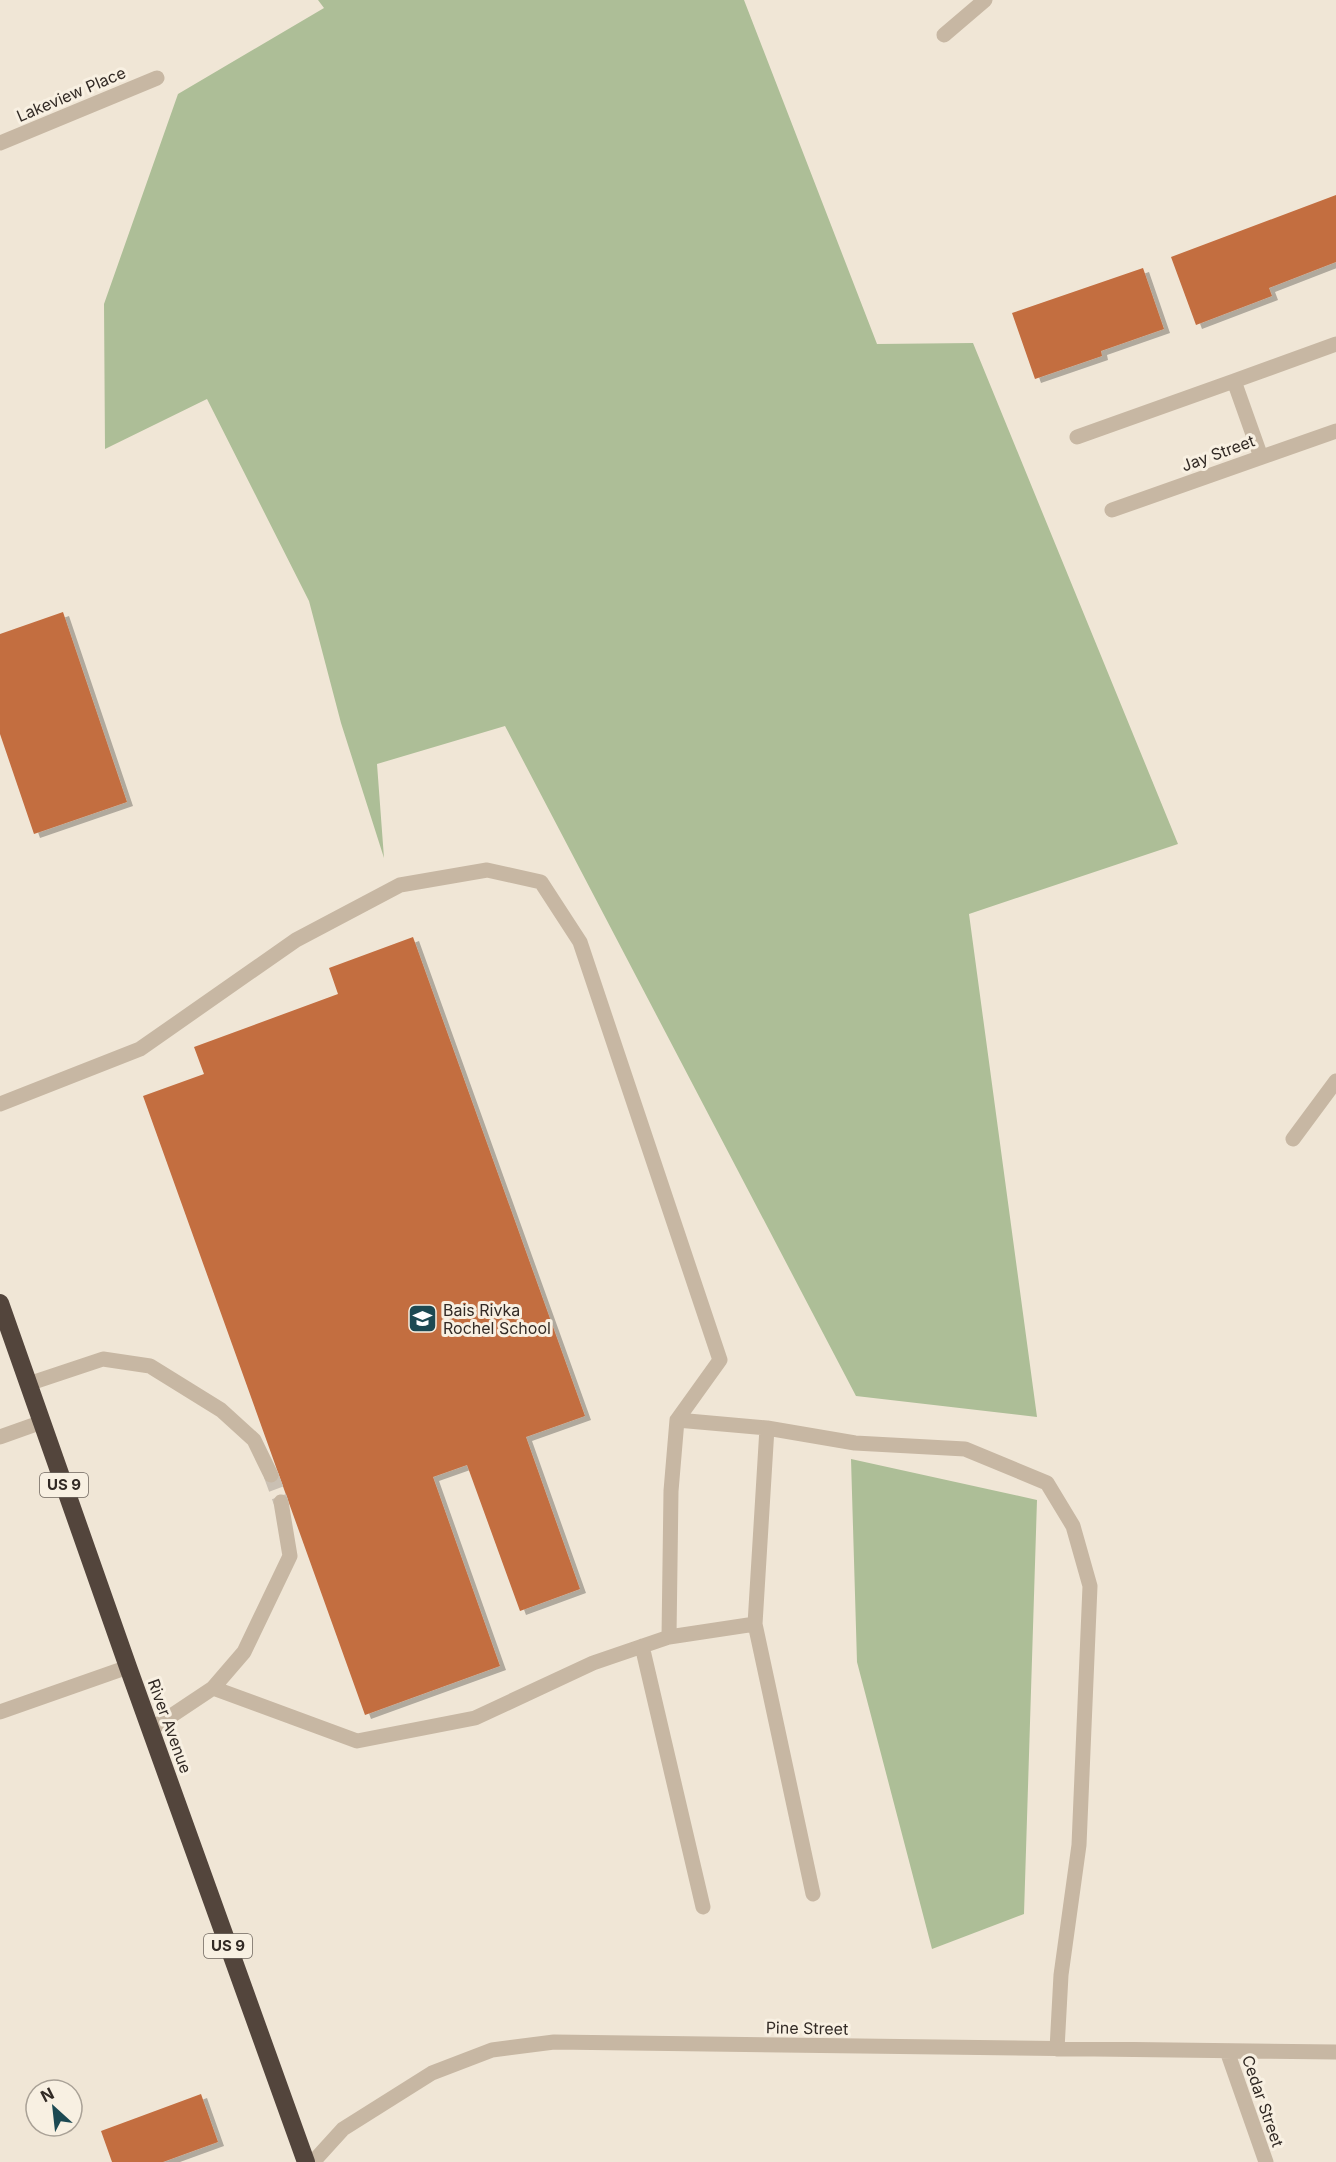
<svg xmlns="http://www.w3.org/2000/svg" width="1336" height="2162" font-family="Inter,sans-serif">
	<style>
		.green { fill: #adbe97 }
		.building { fill: #c36e41; filter: url(#shadow) }
		.lines { fill: none; stroke-linecap: round; stroke-linejoin: round }
		.minor-tunnel { stroke: #cac0b3; stroke-width: 15; stroke-dasharray: 15 8; stroke-linecap: butt }
		.minor { stroke: #c7b7a3; stroke-width: 15 }
		.highway { stroke: #53453c; stroke-width: 18 }
		.labels { text-anchor: middle; stroke-width: 6; stroke-linejoin: round; paint-order: stroke }
		.shield { fill: #f8f0e2; stroke: #6d655e; stroke-width: 1.5 }
		.shield-label { font-size: 15px; font-weight: bold; fill: #322a25 }
		.street-label { font-size: 16px; fill: #322a25; stroke: #f8f0e2 }
		.poi-label { font-size: 16px; fill: #322a25; stroke: #f8f0e2; text-anchor: start }
	</style>
	<defs>
		<filter id="shadow"><feDropShadow dx="6" dy="4" stdDeviation="0" flood-color="#0004"/></filter>
	</defs>
	<rect width="100%" height="100%" fill="#f0e6d6"/>
	<path class="green" d="M 318,0 L 744,0 L 877,344 L 973,343 L 1178,844 L 969,914 L 1037,1417 L 856,1396 L 505,726 L 377,764 L 384,858 L 341,723 L 309,601 L 207,399 L 105,449 L 104,304 L 178,94 L 324,8 Z
		M 851,1459 L 1037,1500 L 1024,1914 L 932,1949 L 857,1662 Z"/>
	<path class="building" d="M 1336,195 L 1336,262 L 1269,288 L 1272,296 L 1196,325 L 1171,257 Z
		M 1143,268 L 1164,329 L 1101,351 L 1102,356 L 1035,379 L 1012,313 Z
		M 63,612 L 127,802 L 34,834 L 0,734 L 0,634 Z
		M 413,937 L 585,1416 L 526,1437 L 580,1589 L 520,1611 L 467,1465 L 433,1477 L 500,1666 L 365,1715 L 143,1096 L 204,1074 L 194,1047 L 338,994 L 329,968 Z
		M 201,2094 L 218,2142 L 163,2162 L 112,2162 L 101,2131 Z"/>
	<g class="lines">
		<path class="minor-tunnel" d="M 271,1475 L 281,1502"/>
		<path class="minor" d="M 944,35 L 985,0
			M 0,143 L 157,78
			M 1234,381 L 1336,344
			M 1077,437 L 1234,381 L 1261,457
			M 1112,510 L 1336,431
			M 0,1104 L 140,1049 L 296,940 L 400,885 L 487,870 L 541,882 L 580,942 L 720,1360 L 677,1420 L 671,1491 L 669,1637
			M 1293,1139 L 1336,1081
			M 28,1384 L 103,1359 L 150,1366 L 221,1410 L 254,1440 L 271,1475
			M 677,1420 L 767,1428 L 855,1443 L 965,1449 L 1047,1483 L 1073,1526 L 1090,1586 L 1079,1845 L 1061,1975 L 1057,2049
			M 0,1437 L 42,1422
			M 755,1624 L 767,1428
			M 642,1646 L 703,1907
			M 213,1688 L 357,1741 L 475,1718 L 593,1663 L 669,1637 L 755,1624 L 813,1894
			M 0,1712 L 128,1667
			M 150,1730 L 213,1688 L 244,1652 L 290,1556 L 281,1502
			M 1227,2051 L 1266,2162
			M 313,2162 L 343,2129 L 432,2073 L 492,2050 L 554,2042 L 1336,2052"/>
		<path class="highway" d="M 0,1303 L 128,1667 L 306,2162"/>
	</g>
	<defs>
		<symbol id="school-square" viewBox="-11 -11 22 22"><rect x="-9" y="-9" width="18" height="18" rx="4" fill="#1c4952" stroke="#f8f0e2"/><path d="M0-5L7-2L0 1L-7-2ZM-4 1L0 2.5L4 1V4Q0 6-4 4Z" fill="#fff"/></symbol>
	</defs>
	<g fill-rule="evenodd">
		<use href="#school-square" x="406" y="1302" width="33" height="33"/>
	</g>
	<g class="labels">
		<g class="shield">
			<rect x="40" y="1473" width="48" height="24" rx="4.5"/>
			<rect x="204" y="1934" width="48" height="24" rx="4.5"/>
		</g>
		<g class="shield-label">
			<text x="64" y="1490">US 9</text>
			<text x="228" y="1951">US 9</text>
		</g>
		<g class="street-label">
			<text transform="translate(71 94) rotate(-23)" y="6">Lakeview Place</text>
			<text transform="translate(1218 453) rotate(-20)" y="6">Jay Street</text>
			<text transform="translate(170 1726) rotate(70)" y="6">River Avenue</text>
			<text transform="translate(807 2028) rotate(1)" y="6">Pine Street</text>
			<text transform="translate(1263 2101) rotate(71)" y="6">Cedar Street</text>
		</g>
		<g class="poi-label">
			<text x="443" y="1316">Bais Rivka<tspan x="443" dy="18">Rochel School</tspan></text>
		</g>
	</g>
	<g transform="translate(54 2108) rotate(333)"><circle r="28" fill="#f8f0e2" stroke="#a9a196" stroke-width="1.5"/>
	<path d="M0-4.5L10 22L0 15L-10 22Z" fill="#1c4952"/>
	<text y="-9" font-size="16" font-weight="bold" text-anchor="middle" fill="#322a25">N</text>
	</g>
</svg>
